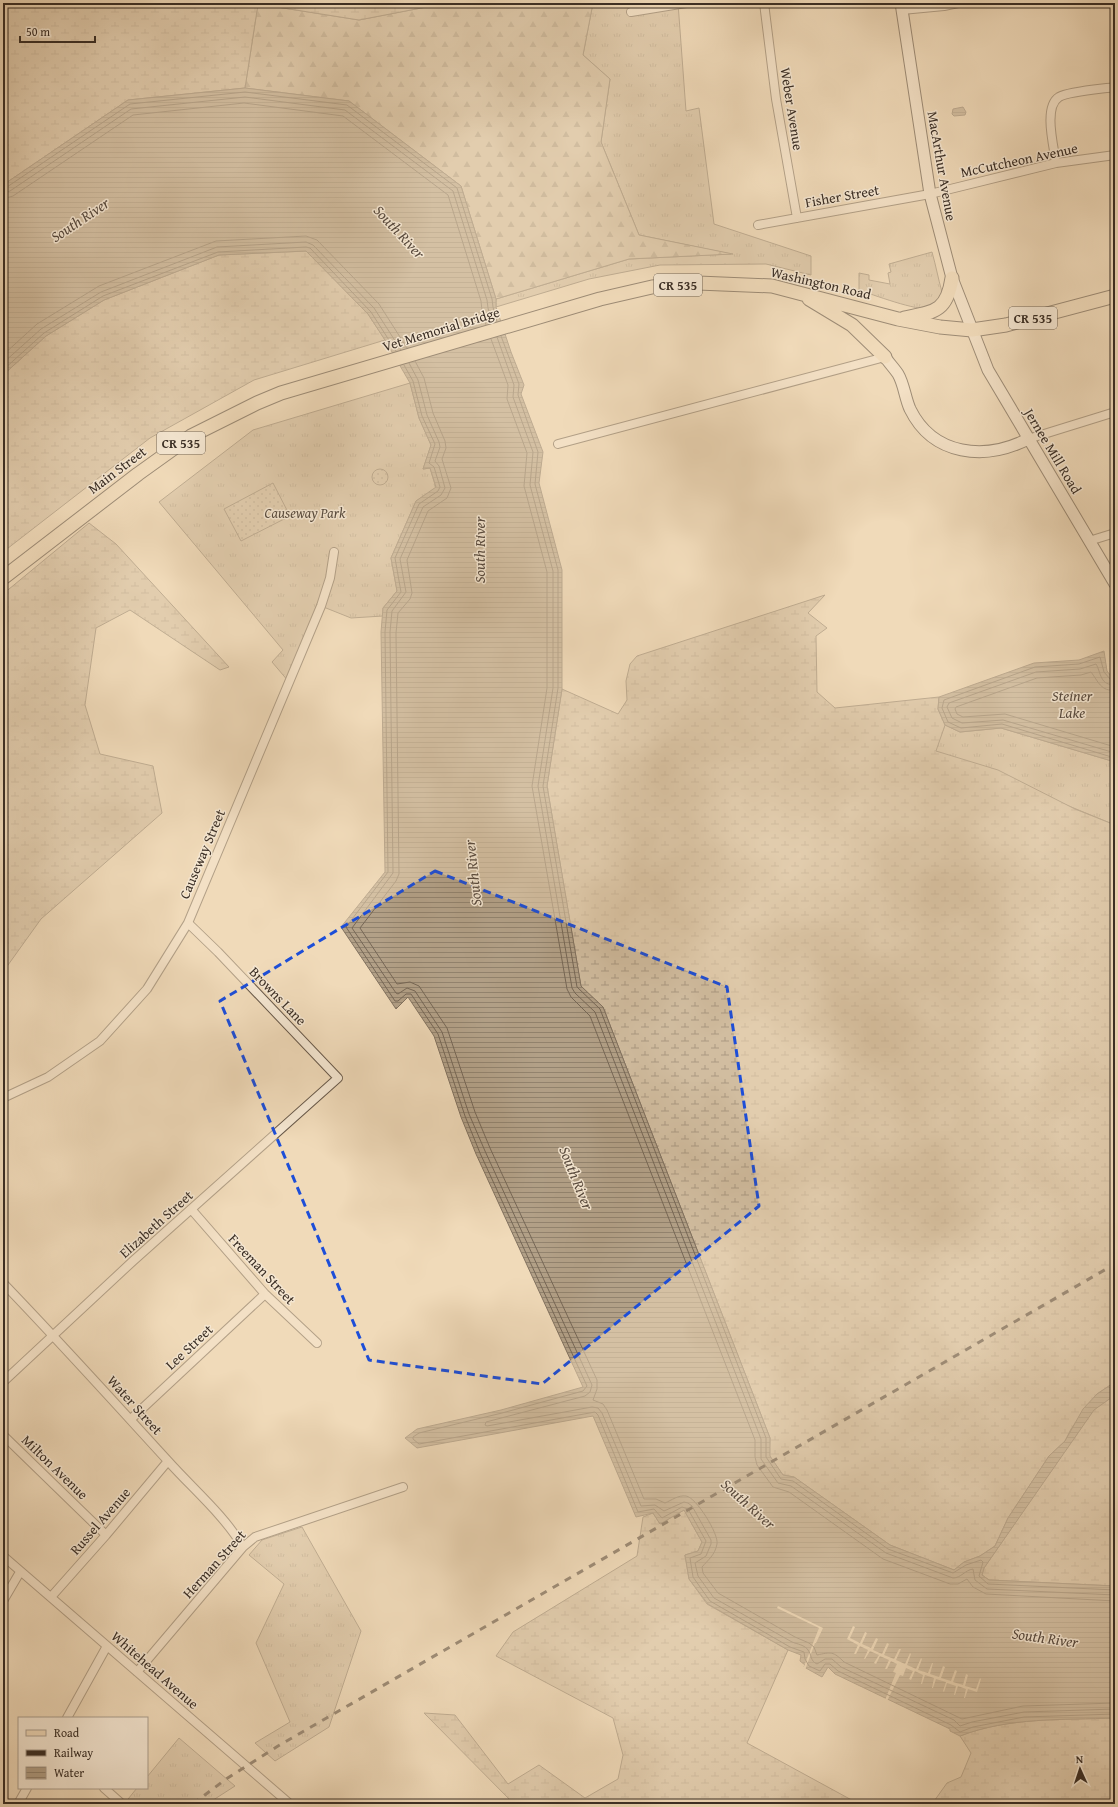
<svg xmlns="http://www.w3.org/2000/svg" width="1118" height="1807" font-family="'Gentium Book Plus',serif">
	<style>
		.grass { fill: url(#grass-tufts); stroke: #867662 }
		.forest { fill: url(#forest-firs); stroke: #867662 }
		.wetland { fill: url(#wetland-marsh); stroke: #867662 }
		.garden { fill: url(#garden-dots); stroke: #867662 }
		.water { fill: url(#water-rules); stroke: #827260 }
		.pier { fill: #f0dab9 }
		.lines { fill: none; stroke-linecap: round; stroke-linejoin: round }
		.shore { stroke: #766756; stroke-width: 1 }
		.street-casing { stroke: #68594a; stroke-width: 10 }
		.secondary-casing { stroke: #3a2e25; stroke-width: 13 }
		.primary-casing { stroke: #3a2e25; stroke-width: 15 }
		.street { stroke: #f5e7d2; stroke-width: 8 }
		.secondary { stroke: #f5e7d2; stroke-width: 11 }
		.primary { stroke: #f0dab9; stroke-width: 13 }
		.rail { stroke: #3a2e25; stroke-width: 3; stroke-dasharray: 7 7; stroke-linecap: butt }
		.marked { fill: none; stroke: #1d4ed8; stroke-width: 3; stroke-dasharray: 8 5; stroke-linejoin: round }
		.labels { text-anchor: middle; stroke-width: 3; stroke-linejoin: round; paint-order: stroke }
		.shield { fill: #f5e7d2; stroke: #726659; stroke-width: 1 }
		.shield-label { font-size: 13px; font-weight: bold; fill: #3a2e25 }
		.street-label { font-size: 14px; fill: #3a2e25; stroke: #f5e7d2 }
		.park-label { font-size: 14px; font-style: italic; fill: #584b3e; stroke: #f5e7d2 }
		.water-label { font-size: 15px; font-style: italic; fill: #584a3e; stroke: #f5e7d2 }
	</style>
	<defs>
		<pattern id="grass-tufts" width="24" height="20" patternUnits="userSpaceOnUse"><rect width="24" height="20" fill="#d1bda0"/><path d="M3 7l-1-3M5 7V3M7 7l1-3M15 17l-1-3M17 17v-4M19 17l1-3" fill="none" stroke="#ab9a82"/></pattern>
		<pattern id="forest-firs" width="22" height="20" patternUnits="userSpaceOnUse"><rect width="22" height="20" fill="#d1bda0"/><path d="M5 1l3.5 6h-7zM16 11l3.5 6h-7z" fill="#ab9a82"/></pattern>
		<pattern id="wetland-marsh" width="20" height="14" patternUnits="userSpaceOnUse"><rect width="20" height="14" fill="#d1bda0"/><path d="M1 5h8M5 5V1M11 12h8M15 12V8" fill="none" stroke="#ab9a82"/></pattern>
		<pattern id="garden-dots" width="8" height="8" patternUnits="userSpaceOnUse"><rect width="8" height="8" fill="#d1bda0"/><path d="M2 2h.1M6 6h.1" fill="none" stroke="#ab9a82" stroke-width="1.8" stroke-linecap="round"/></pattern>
		<pattern id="water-rules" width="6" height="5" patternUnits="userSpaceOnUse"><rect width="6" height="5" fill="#b2a087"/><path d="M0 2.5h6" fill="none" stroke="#92836e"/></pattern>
	</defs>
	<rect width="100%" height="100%" fill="#f0dab9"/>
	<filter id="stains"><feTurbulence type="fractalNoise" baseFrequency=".005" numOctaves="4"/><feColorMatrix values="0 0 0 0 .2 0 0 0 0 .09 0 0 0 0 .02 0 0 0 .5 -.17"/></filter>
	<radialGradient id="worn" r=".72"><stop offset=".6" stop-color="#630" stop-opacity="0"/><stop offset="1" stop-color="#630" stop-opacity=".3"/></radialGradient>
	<path class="grass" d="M 593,3 L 678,3 L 686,111 L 699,108 L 714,224 L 811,256 L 811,275 L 766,264 L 660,265 L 589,279 L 496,307 L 496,299 L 629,259 L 731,254 L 639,235 L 601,142 L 610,79 L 583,55 Z
		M 932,252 C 936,266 938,278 942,292 C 940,299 936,306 929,308 C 919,312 871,294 859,290 L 859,273 L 869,275 L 869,280 L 890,284 L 888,273 L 891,272 L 889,264 Z
		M 410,383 L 419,418 L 431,445 L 423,469 L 430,468 L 436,488 L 416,501 L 391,558 L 397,591 L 383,608 L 383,616 L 351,618 L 321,606 L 289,682 L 272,662 L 283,650 L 159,502 L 253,430 Z
		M 945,725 L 960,732 L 1001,728 L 1115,762 L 1115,825 L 935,751 Z
		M 302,1527 L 361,1631 L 329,1727 L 275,1761 L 255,1743 L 290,1722 L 256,1643 L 284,1584 L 249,1555 L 262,1540 Z
		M 179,1738 L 235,1786 L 207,1804 L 124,1804 L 137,1788 L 147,1788 L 147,1777 Z"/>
	<path class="forest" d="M 447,3 L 593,3 L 583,55 L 610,79 L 601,142 L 639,235 L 733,254 L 629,259 L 496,299 L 461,186 L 349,101 L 245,88 L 258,4 L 359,20 Z"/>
	<path class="wetland" d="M 3,3 L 447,3 L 359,20 L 258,4 L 245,88 L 128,100 L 3,185 Z
		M 307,251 L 368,314 L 385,340 L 254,380 L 150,438 L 3,552 L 3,375 L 46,336 L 104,300 L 219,255 Z
		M 89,523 L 116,544 L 229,667 L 220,670 L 130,610 L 96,628 L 85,705 L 100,754 L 153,766 L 162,813 L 41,919 L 3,972 L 3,594 Z
		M 825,595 L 808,613 L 827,628 L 816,636 L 817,692 L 835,708 L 939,697 L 938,709 L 945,725 L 936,751 L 998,770 L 1075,809 L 1115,825 L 1115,1382 L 1097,1394 L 1071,1429 L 1065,1441 L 1049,1456 L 1008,1518 L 995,1546 L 980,1556 L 964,1562 L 954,1570 L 890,1545 L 794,1477 L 783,1475 L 769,1456 L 770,1438 L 603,1007 L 581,987 L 547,786 L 562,689 L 618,714 L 627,700 L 626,681 L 630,664 L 637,656 Z
		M 1115,1395 L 1115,1586 L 989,1580 L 982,1575 L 984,1568 L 1094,1409 Z
		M 684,1510 L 702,1542 L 698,1551 L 685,1555 L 689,1579 L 707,1604 L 788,1650 L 747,1743 L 859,1804 L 514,1804 L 424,1713 L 455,1715 L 508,1784 L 539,1765 L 585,1798 L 618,1779 L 623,1755 L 613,1718 L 496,1656 L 513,1632 L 637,1556 L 643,1517 L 653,1513 L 660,1524 Z
		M 1115,1718 L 1115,1804 L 932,1804 L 947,1783 L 961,1777 L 971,1753 L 960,1736 C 1009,1717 1063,1720 1115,1718 Z"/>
	<path class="garden" d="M372 477a8 8 0 1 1 16 0a8 8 0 1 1-16 0Z
		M 273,483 L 290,516 L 241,541 L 224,509 Z"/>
	<path class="water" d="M 245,88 L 349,101 L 461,186 L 496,299 L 496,307 L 511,352 L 524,385 L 521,394 L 543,452 L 539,483 L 562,570 L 562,689 L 547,786 L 581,986 L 603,1007 L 770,1438 L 770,1456 L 783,1475 L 794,1477 L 890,1545 L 954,1570 L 964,1562 L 980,1556 L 995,1546 L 1008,1518 L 1049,1456 L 1065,1441 L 1083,1409 L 1097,1394 L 1115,1382 L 1115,1395 L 1094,1410 L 984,1568 L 982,1575 L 989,1580 L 1115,1586 L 1115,1718 C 1063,1720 1009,1717 960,1736 L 950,1731 L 950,1729 L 835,1674 L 828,1667 L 822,1677 L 804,1667 L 805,1665 L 800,1661 L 801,1655 L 788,1650 L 708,1604 L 689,1579 L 685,1555 L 698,1551 L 702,1542 L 684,1510 L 660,1524 L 653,1513 L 636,1517 L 593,1416 L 417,1448 L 405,1438 L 417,1429 L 501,1410 L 583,1387 L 476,1154 L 461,1117 L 434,1036 L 408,997 L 396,1009 L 341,927 L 385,872 L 381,632 L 383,608 L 397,591 L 391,558 L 416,501 L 436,487 L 430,468 L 423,469 L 431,445 L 419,418 L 410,383 L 385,340 L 368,314 L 306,251 L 219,255 L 104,300 L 46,336 L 3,375 L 3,185 L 128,100 Z
		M 963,107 L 966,112 L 965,115 L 954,116 L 952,114 L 953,109 Z
		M 1104,651 L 1107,671 L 1111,676 L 1115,673 L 1115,762 L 1001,728 L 960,732 L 945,725 L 938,709 L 939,697 L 1034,663 L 1079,660 Z"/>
	<path class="pier" d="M 778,1606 L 823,1628 L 816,1643 L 815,1643 L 805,1670 L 803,1669 L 819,1628 L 777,1608 Z
		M 853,1626 L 855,1627 L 850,1638 L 860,1643 L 865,1632 L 867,1633 L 862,1644 L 871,1648 L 876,1638 L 878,1639 L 873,1650 L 882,1654 L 887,1643 L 889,1644 L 884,1655 L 894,1659 L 899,1649 L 901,1649 L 896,1660 L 905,1664 L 910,1653 L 911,1654 L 907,1665 L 916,1669 L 921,1658 L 922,1659 L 918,1670 L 928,1673 L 932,1663 L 933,1663 L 930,1674 L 939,1677 L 943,1666 L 945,1667 L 941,1678 L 951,1681 L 955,1670 L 957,1671 L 953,1682 L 963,1685 L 966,1674 L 968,1675 L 965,1686 L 976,1689 L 980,1678 L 981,1679 L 977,1692 L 968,1689 L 965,1698 L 964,1698 L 966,1689 L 958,1686 L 955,1695 L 954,1695 L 956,1686 L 947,1683 L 944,1692 L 943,1691 L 946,1682 L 936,1679 L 933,1688 L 932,1688 L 934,1678 L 925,1675 L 922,1684 L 921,1684 L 923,1675 L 915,1671 L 911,1680 L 909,1679 L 913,1671 L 906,1668 L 903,1676 L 900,1675 L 887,1701 L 885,1700 L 896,1673 L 893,1672 L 897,1664 L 891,1661 L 887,1669 L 885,1669 L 889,1660 L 880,1656 L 876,1664 L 874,1663 L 879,1655 L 870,1651 L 865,1659 L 864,1659 L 868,1650 L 860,1646 L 856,1654 L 854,1654 L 858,1645 L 847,1639 Z"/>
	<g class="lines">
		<path class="shore" d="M 3,188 L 7,187 L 130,104 L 245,92 L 347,105 L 457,188 L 492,299 L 493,307 L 497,322
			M 3,193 L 10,191 L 131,109 L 245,97 L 345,110 L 453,191 L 487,300 L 488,308 L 492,323
			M 3,199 L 13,196 L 133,115 L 244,103 L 343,116 L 448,195 L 481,301 L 482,311 L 486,325
			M 501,336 L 519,384 L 518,395 L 538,452 L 535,484 L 558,570 L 558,688 L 543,786 L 577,987 L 600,1009 L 766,1438 L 766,1457 L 781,1479 L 793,1481 L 888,1549 L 953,1573 L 966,1565 L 981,1560 L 983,1562 L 979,1576 L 988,1584 L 1115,1590
			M 497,337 L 514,385 L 513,397 L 533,452 L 530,485 L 553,571 L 553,688 L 538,786 L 572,988 L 575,993 L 595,1012 L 761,1439 L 761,1459 L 778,1483 L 791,1486 L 886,1553 L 953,1578 C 961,1578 965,1570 973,1569 L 975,1580 L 987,1589 L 1115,1595
			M 491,339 L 508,385 L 507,399 L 527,453 L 524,486 L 547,572 L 547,688 L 532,786 L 567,989 L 571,997 L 590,1016 L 755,1440 L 755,1457 L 757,1465 L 773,1487 L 789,1492 L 883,1559 L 950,1584 L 958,1584 L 967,1579 L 973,1587 L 986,1594 L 1115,1601
			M 3,355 L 37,324 L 99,286 L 216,241 L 306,236 L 317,240 L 379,304 L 407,348
			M 415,361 L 424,378 L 433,413 L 445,441 L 446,448 L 442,459 L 451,488 L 447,498 L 428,511 L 407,560 L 412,593 L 410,599 L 398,613 L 396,633 L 399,874 L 396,881 L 360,928 L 397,984 L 410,982 L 419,986 L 447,1028 L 475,1112 L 490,1148 L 597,1380 L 597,1389 L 593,1400 L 603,1404 L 607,1410 L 644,1499 L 656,1499 L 665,1503 C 672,1500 678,1495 686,1496 C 696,1497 719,1534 717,1544 C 715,1555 708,1560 702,1567 L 703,1573 L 718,1593 L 795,1637 L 809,1643 L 814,1647 L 817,1655 C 831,1652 833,1651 844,1662 L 962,1719 L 1023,1706 L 1115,1703
			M 3,363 L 41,329 L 101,292 L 217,247 L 306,242 L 313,245 L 374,308 L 401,350
			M 409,363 L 418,380 L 427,415 L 439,442 L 440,447 L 435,461 L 439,466 L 445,488 L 441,495 L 423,507 L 400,559 L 406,592 L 392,611 L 390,632 L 393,873 L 352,928 L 396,993 L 398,994 L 407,988 L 415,991 L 442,1032 L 469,1114 L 485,1151 L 592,1385 L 590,1392 L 585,1396 L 486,1422 L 485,1425 L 487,1426 L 592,1407 L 598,1408 L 602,1413 L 641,1506 L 655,1505 L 664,1511 L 684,1502 L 688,1503 L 692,1506 L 711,1540 L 711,1544 L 706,1556 L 695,1563 L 698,1576 L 714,1598 L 792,1642 C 797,1644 805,1645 808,1650 C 812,1655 810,1661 817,1664 L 825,1659 L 832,1659 L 841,1667 L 954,1720 L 960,1726 L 972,1722 L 1024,1712 L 1115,1709
			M 404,365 L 413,381 L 422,416 L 435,444 L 429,463 L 434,467 L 440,487 L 438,491 L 419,504 L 395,558 L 401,592 L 387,610 L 385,632 L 388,872 L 346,927 L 395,1001 L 398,1001 L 406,994 L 411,994 L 438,1034 L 465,1116 L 480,1153 L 587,1386 L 583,1391 L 502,1413 L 419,1433 L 413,1437 L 413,1439 L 419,1444 L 595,1412 L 598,1415 L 638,1512 L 654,1509 L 662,1518 L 682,1507 L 688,1509 L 706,1541 L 701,1554 L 690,1558 L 693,1577 L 710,1601 L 790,1647 L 804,1652 L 805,1659 L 809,1666 L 820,1671 L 825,1664 L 830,1664 L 838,1671 L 951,1725 L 960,1732 L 973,1727 L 1024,1717 L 1115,1714
			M 3,370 L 44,333 L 103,296 L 218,252 L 306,247 L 310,248 L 371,312 L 396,351
			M 1115,678 L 1110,679 L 1104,672 L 1100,657 L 1079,664 L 1035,667 L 944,700 L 942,708 L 948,722 L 961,728 L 1002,724 L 1115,758
			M 1115,684 C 1100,687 1101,672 1096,664 L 1080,669 L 1036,672 L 949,703 L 947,707 L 952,718 L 962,723 L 1003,720 L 1115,753
			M 1115,690 C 1101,692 1098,681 1091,672 L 1081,675 L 1037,678 L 956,707 L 955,709 L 957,714 L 963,717 L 1005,714 L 1115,747"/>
		<defs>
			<path id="street" d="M 764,3 L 776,99 L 797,218
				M 902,10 L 944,6 L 958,3
				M 631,12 L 686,3
				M 1056,163 C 1054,147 1043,107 1059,97 C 1070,91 1102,89 1115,87
				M 758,225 L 930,194 L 1056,163 L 1115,155
				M 1028,439 L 1115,412
				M 558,444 L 885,357
				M 1089,541 L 1115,533
				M 3,1098 L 48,1077 L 100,1041 L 147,989 L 188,923 L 321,606 L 330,578 L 334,552
				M 191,1209 L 265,1294 L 317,1343
				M 3,1283 C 59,1341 113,1401 168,1461 C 193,1489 224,1515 243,1547
				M 3,1382 L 133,1261 L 338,1078 L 218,952 L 188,923
				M 131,1419 L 265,1294
				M 3,1435 L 106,1535
				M 3,1556 L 290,1804
				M 51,1597 L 106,1535 L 168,1461
				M 3,1601 L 20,1572
				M 137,1672 L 243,1547 L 255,1537 L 403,1487
				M 67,1718 L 107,1646
				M 104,1788 L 122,1804
				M 18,1804 L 27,1788"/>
			<path id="secondary" d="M 901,3 L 930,194 L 952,278 L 988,370 L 1115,584
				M 885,357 C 889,363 894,368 898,374 C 904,384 905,398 910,409 C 933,456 985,461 1028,439"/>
			<path id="primary" d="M 809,299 L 852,325 L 885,357
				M 904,318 C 934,312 947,312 952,278
				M 3,578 L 138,474 L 191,436 L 257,403 L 281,393 L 600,299 L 652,287 L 698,283 L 772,286 L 898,319 L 940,327 L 972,330 L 1006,325 L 1115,296"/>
		</defs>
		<use href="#street" class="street-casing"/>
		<use href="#secondary" class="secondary-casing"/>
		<use href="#primary" class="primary-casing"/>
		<use href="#street" class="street"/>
		<use href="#secondary" class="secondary"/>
		<use href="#primary" class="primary"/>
		<path class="rail" d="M 193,1804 L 226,1779 L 278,1746 L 1115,1264"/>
	</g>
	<path d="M0 0H1118V1807H0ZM 435,871 L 727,987 L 759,1206 L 542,1384 L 369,1360 L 220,1001 Z" fill="#f0dab9" fill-opacity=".55" fill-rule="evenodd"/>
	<path class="marked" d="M 435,871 L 727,987 L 759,1206 L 542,1384 L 369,1360 L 220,1001 Z"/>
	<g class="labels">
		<g class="shield">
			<rect x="654" y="274" width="48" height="22" rx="3"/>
			<rect x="1009" y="307" width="48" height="22" rx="3"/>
			<rect x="157" y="432" width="48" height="22" rx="3"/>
		</g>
		<g class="shield-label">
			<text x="678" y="290">CR 535</text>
			<text x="1033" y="323">CR 535</text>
			<text x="181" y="448">CR 535</text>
		</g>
		<g class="street-label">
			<text transform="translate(792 109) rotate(81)" y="5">Weber Avenue</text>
			<text transform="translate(1019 160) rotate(-12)" y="5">McCutcheon Avenue</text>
			<text transform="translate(942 166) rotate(80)" y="5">MacArthur Avenue</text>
			<text transform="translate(842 196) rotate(-10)" y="5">Fisher Street</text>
			<text transform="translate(821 283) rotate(13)" y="5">Washington Road</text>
			<text transform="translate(441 329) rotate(-17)" y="5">Vet Memorial Bridge</text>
			<text transform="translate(1053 451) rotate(59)" y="5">Jernee Mill Road</text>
			<text transform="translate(117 470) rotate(-37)" y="5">Main Street</text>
			<text transform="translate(202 854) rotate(-67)" y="5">Causeway Street</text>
			<text transform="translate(278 996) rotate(46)" y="5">Browns Lane</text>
			<text transform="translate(156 1224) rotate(-42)" y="5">Elizabeth Street</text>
			<text transform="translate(262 1269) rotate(47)" y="5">Freeman Street</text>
			<text transform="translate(189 1347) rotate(-43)" y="5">Lee Street</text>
			<text transform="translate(135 1405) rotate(48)" y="5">Water Street</text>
			<text transform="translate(55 1467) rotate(44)" y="5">Milton Avenue</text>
			<text transform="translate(100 1521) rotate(-49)" y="5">Russel Avenue</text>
			<text transform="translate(214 1564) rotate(-48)" y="5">Herman Street</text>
			<text transform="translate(155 1670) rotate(41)" y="5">Whitehead Avenue</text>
		</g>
		<g class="park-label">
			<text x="305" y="518">Causeway Park</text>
		</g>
		<g class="water-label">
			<text transform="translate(80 220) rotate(-34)" y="5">South River</text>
			<text transform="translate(399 232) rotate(47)" y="5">South River</text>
			<text transform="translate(480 550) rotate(-90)" y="5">South River</text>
			<text x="1072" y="701">Steiner<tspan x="1072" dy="17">Lake</tspan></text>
			<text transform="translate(473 873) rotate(-96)" y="5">South River</text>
			<text transform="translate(576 1178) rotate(68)" y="5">South River</text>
			<text transform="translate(748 1504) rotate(42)" y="5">South River</text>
			<text transform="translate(1045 1638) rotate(8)" y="5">South River</text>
		</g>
	</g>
	<rect width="1118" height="1807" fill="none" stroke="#f0dab9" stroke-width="16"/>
	<rect x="4" y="4" width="1110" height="1799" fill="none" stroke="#3a2e25" stroke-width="2"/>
	<rect x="8" y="8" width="1102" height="1791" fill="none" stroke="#3a2e25"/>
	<rect x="18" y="1717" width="130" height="72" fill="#f5e7d2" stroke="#aa9d8d"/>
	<rect x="26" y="1730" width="20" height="6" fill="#f0dab9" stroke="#aa9d8d"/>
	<text x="54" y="1737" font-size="12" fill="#3a2e25">Road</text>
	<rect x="26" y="1750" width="20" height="6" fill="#3a2e25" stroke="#aa9d8d"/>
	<text x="54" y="1757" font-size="12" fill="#3a2e25">Railway</text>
	<rect x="26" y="1767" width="20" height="12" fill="url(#water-rules)" stroke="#aa9d8d"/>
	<text x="54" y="1777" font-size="12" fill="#3a2e25">Water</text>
	<g transform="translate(1080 1769) rotate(357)" stroke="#f5e7d2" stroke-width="3" paint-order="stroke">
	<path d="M0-3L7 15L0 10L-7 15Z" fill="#3a2e25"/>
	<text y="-6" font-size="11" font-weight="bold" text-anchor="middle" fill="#3a2e25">N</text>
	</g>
	<path d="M20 36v6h75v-6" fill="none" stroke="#3a2e25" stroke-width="2"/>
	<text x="26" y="36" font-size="12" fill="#3a2e25" stroke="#f5e7d2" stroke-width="3" paint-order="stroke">50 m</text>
	<rect width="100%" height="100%" filter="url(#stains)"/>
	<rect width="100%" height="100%" fill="url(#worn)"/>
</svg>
